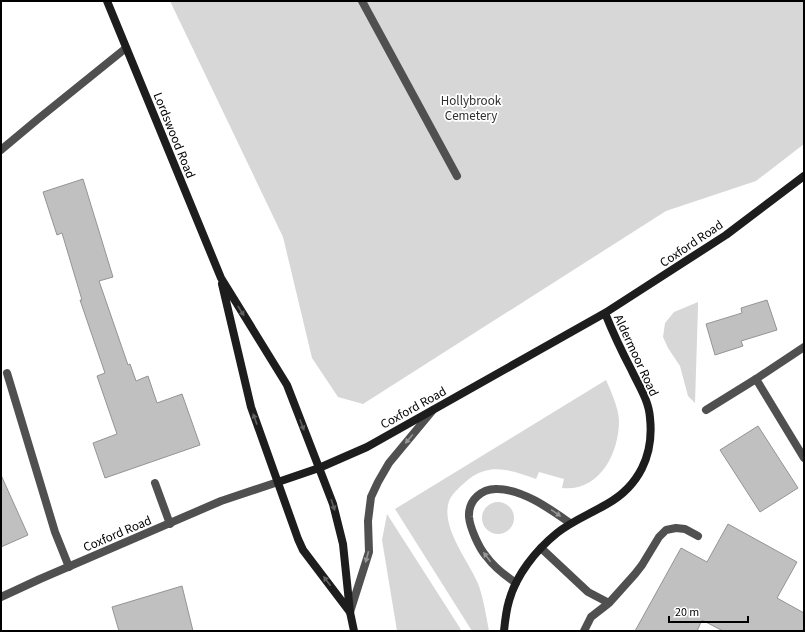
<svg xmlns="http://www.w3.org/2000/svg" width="805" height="632" font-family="'Source Sans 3',sans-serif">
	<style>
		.green { fill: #d7d7d7 }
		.building { fill: #c0c0c0; stroke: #949494 }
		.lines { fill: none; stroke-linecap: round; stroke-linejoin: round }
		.lane { stroke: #505050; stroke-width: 8 }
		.street { stroke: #505050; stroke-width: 8 }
		.secondary { stroke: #1d1d1d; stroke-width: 8 }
		.oneway { fill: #616161 }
		.oneway2 { fill: #969696 }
		.labels { text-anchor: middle; stroke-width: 3.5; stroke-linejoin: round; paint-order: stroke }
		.park-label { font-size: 13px; fill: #2e2e2e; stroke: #fff }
		.street-label { font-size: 13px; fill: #000; stroke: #fff }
	</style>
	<rect width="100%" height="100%" fill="#fff"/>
	<path class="green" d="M 170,1 L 804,1 L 804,144 L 756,181 L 666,211 L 363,404 L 338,397 L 312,358 L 283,237 Z
		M 698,302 L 698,307 L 695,403 L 688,396 L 680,366 L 668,348 L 663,337 L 665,323 L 674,312 Z
		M 606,380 C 611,391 619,409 619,421 C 619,454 599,492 562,488 L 564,479 L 539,472 L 536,479 C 514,471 491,462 469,479 C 462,485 453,492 449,501 C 440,528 470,562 479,586 C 484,601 486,616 489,631 L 472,631 L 395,509 Z
		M482 518a16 16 0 1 1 32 0a16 16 0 1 1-32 0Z
		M 387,514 L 460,628 L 461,631 L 397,631 L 382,540 Z"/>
	<path class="building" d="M 83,179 L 113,277 L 99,281 L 128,365 L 130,364 L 136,381 L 148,376 L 157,403 L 182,394 L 200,445 L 105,478 L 93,443 L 117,434 L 97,376 L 105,373 L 80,300 L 82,300 L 62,233 L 57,235 L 43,192 Z
		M 767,300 L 777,330 L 741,341 L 743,346 L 715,355 L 706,324 L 742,313 L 741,308 Z
		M 758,426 L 798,488 L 760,512 L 720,450 Z
		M 1,475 L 28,535 L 1,547 Z
		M 728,524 L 797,562 L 777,598 L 804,613 L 804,631 L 723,631 L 702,620 L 697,631 L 635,631 L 681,548 L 707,562 Z
		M 182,586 L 193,631 L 119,631 L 112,607 Z"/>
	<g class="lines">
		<path class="lane" d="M 362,1 L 457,176
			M 1,150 L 38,119 L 126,48
			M 7,373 L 55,532 L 69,567
			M 706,410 L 756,379 L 804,347
			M 155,483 L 170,524
			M 541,548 L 588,592 L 609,603
			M 516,583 C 504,575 494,567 486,556 C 479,548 470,528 469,517 C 468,500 482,488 498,489 C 524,490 550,509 570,523
			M 350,612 L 369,552 L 368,521 L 371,497 L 378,482 L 389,463 L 433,410
			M 584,631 L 591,617 L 609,603 L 635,574 L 642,565 L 659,537 L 666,530 L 676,528 L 685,529 L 698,536"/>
		<path class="street" d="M 756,379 L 804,458
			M 1,597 L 40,579 L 221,501 L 278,482"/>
		<path class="secondary" d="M 107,1 L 221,278 L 287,385 L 333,504 L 343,544 L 350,612 L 354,631
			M 222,284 L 251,407 L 298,539 L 303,550 L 350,612
			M 278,482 L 319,468 L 367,447 L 605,313 L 726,235 L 804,176
			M 504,631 C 505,621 506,611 509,601 C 516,575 536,550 557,533 C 572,521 590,514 607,504 C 639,486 654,455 650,418 C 649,401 639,386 632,371 C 622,352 613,333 605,313"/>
	</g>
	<defs><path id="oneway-solid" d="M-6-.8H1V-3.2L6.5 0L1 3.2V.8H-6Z"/></defs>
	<g class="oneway">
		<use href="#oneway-solid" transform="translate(241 311) rotate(58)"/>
		<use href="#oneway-solid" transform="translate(255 419) rotate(-110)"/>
		<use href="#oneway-solid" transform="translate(302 425) rotate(69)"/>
		<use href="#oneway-solid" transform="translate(333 505) rotate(72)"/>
		<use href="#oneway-solid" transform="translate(327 581) rotate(-127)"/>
	</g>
	<g class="oneway2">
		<use href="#oneway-solid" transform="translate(409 439) rotate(130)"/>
		<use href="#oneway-solid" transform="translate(556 513) rotate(35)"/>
		<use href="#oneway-solid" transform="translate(367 557) rotate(105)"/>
		<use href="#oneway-solid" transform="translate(487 557) rotate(-127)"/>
	</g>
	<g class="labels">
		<g class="park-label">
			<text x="471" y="105">Hollybrook<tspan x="471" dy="15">Cemetery</tspan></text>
		</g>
		<g class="street-label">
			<text transform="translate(175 135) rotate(68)" y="5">Lordswood Road</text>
			<text transform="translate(691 243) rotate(-34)" y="5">Coxford Road</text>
			<text transform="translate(637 355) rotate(65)" y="5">Aldermoor Road</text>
			<text transform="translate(413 407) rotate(-29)" y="5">Coxford Road</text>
			<text transform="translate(117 533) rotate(-23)" y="5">Coxford Road</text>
		</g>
	</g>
	<rect width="805" height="632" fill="none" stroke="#000000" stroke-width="4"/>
	<path d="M669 616v6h79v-6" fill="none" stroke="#000000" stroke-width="2"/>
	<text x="675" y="616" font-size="12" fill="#000000" stroke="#ffffff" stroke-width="3" paint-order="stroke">20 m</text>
</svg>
